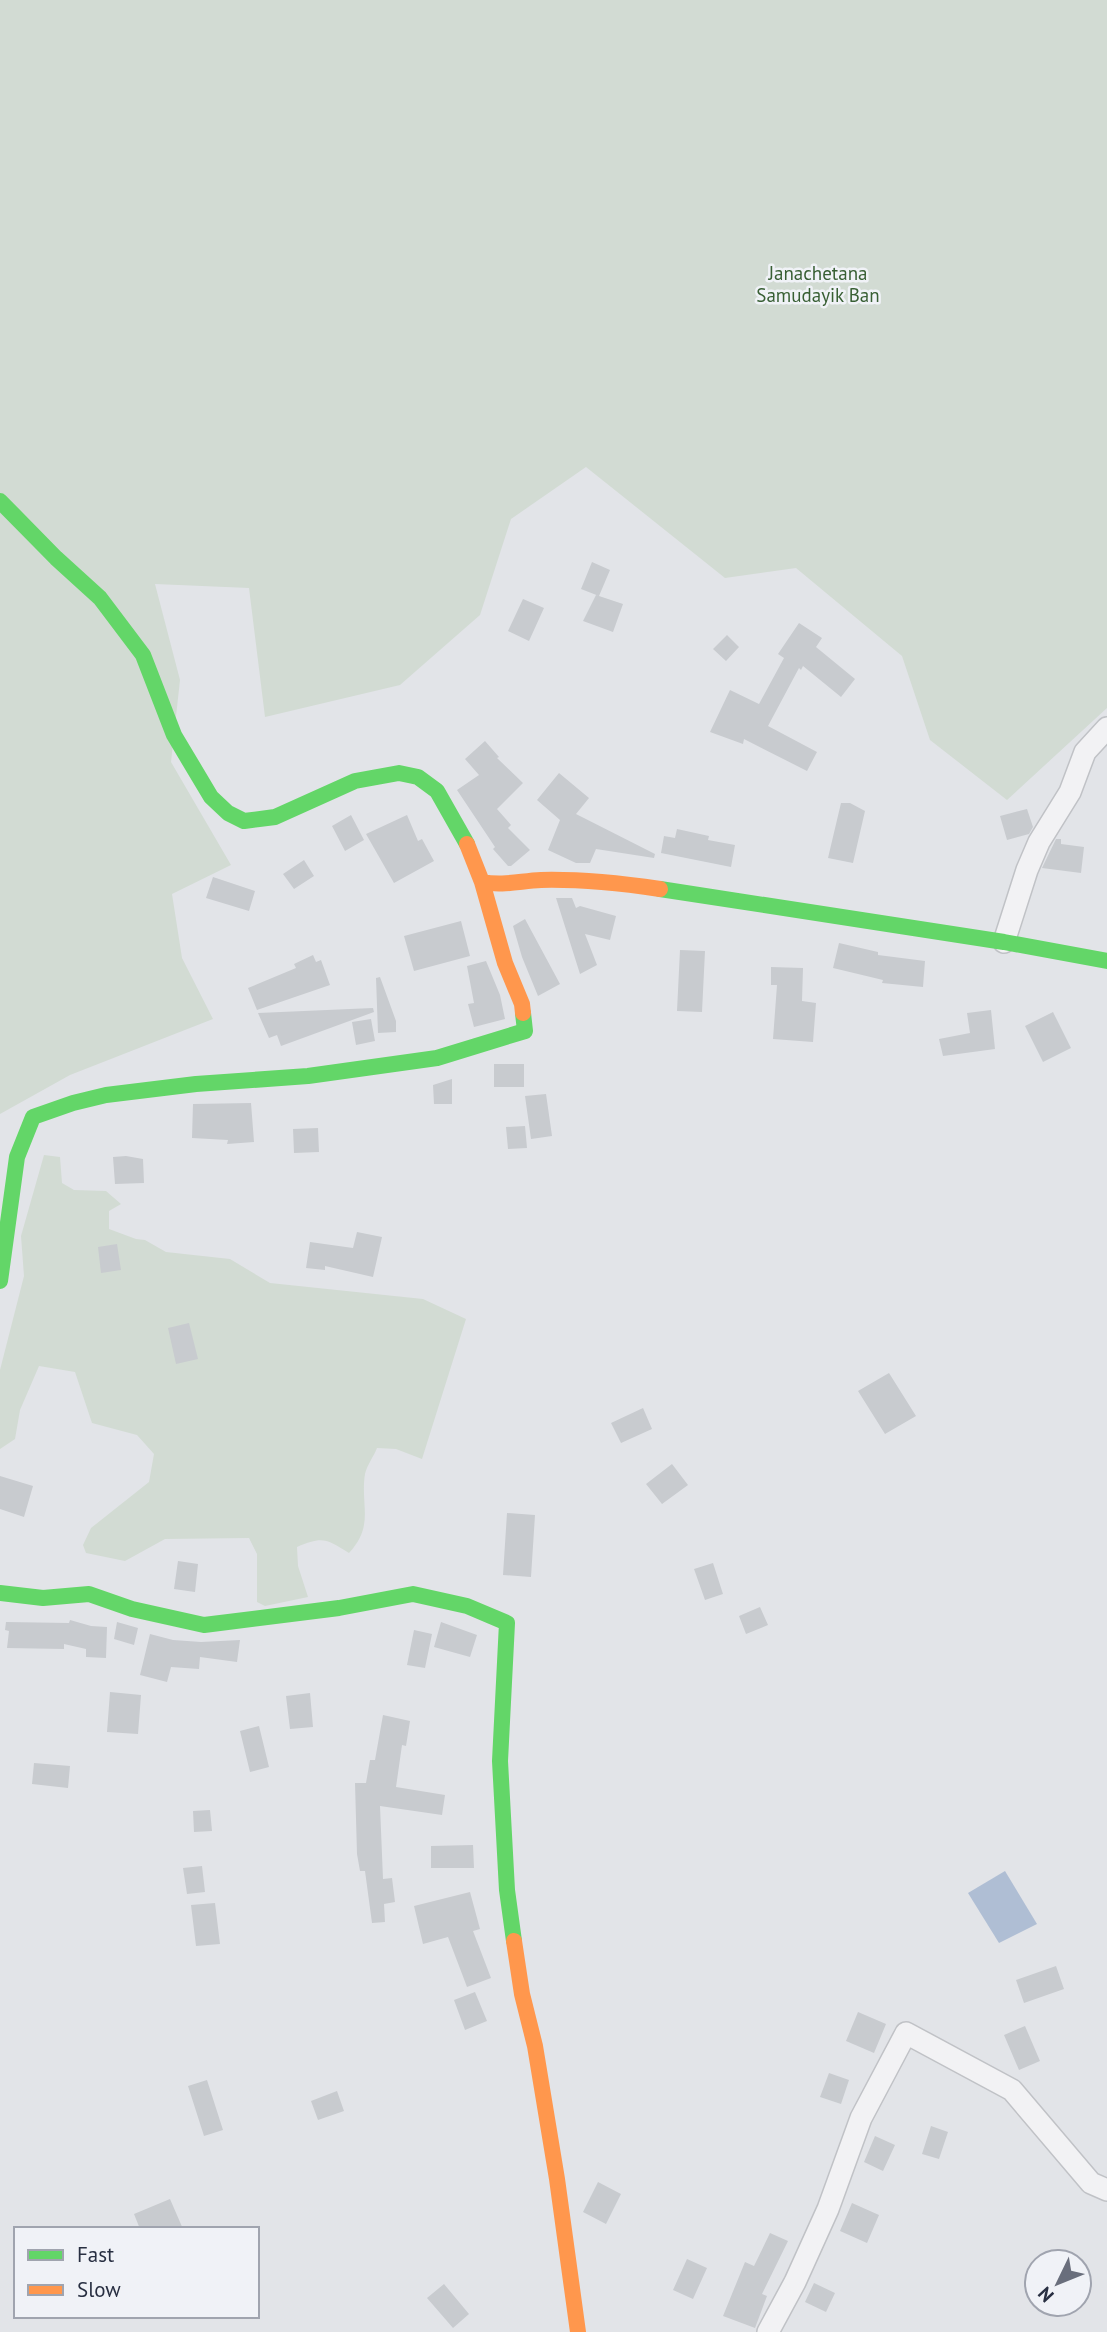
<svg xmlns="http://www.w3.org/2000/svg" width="1107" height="2332" font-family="'PT Sans',sans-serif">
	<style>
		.green { fill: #d2dbd3 }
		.water { fill: #afbed4 }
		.building { fill: #c8cbcf }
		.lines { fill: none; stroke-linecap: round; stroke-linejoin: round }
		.street-casing { stroke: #c0c2c6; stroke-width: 24 }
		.street { stroke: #f2f2f4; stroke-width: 21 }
		.fast { stroke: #63d668; stroke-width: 16 }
		.slow { stroke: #ff974d; stroke-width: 16 }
		.labels { text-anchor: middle; stroke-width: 5; stroke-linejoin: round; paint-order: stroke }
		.park-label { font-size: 19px; fill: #385f34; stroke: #f0f2f7 }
	</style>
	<rect width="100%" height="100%" fill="#e2e4e8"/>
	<path class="green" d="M 0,0 L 1107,0 L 1107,708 L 1007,800 L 930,740 L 902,656 L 796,568 L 725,578 L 586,467 L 511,519 L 480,615 L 400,685 L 265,717 L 249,588 L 155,584 L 180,680 L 171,762 L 231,865 L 172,894 L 182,958 L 213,1019 L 70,1075 L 0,1114 Z
		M 44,1155 L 60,1157 L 62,1183 L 74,1190 L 106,1191 L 121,1204 L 109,1211 L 109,1229 L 136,1239 L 145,1240 L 166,1252 L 230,1259 L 270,1283 L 423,1299 L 466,1319 L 422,1459 L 396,1449 L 377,1448 C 374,1456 367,1465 365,1474 C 360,1505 375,1525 349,1553 C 326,1539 323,1536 297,1547 L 298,1566 L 308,1597 L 265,1606 L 257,1602 L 257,1554 L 249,1538 L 165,1539 L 125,1561 L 86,1553 L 83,1545 L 91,1528 L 149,1482 L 154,1454 L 137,1435 L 92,1423 L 75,1372 L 39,1366 L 20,1410 L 15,1439 L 0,1449 L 0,1370 L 24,1276 L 21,1236 Z"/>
	<path class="water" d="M 1005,1871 L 1037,1924 L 999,1943 L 968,1893 Z"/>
	<path class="building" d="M 592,562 L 610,570 L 599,596 L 581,589 Z
		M 596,595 L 623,604 L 613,632 L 583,621 Z
		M 523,599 L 544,608 L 529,641 L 508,631 Z
		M 799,623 L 822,638 L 816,647 L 855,679 L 841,697 L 803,666 L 801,670 L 799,668 L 768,726 L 817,752 L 807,771 L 744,739 L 743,744 L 710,732 L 730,690 L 759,704 L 784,658 L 778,654 Z
		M 727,635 L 739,647 L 726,661 L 713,649 Z
		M 485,741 L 499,757 L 497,758 L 523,783 L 497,809 L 511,825 L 508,828 L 530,850 L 511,866 L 508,866 L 493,849 L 495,847 L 457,790 L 479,775 L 465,759 Z
		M 559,773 L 589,798 L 576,814 L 655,854 L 654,858 L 596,849 L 590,863 L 576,863 L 548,850 L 560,820 L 537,800 Z
		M 841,803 L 850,803 L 865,811 L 853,863 L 828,858 Z
		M 1027,809 L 1033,827 L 1029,834 L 1007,840 L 1000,816 Z
		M 351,815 L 364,840 L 345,851 L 332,826 Z
		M 407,815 L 418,841 L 422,839 L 434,861 L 394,883 L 366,834 Z
		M 677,829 L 709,836 L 708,840 L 735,845 L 731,867 L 661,853 L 664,836 L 675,838 Z
		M 1056,839 L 1061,839 L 1061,844 L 1084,847 L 1081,873 L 1042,868 Z
		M 304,860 L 314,876 L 294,889 L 283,874 Z
		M 213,877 L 255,891 L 249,911 L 206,898 Z
		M 556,898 L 572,898 L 576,908 L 580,906 L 616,916 L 610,940 L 585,934 L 597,965 L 580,974 Z
		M 525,919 L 560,984 L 538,996 L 522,957 L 513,926 Z
		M 461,921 L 470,956 L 414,971 L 404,936 Z
		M 839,943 L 878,952 L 878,955 L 925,961 L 923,987 L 882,983 L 883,980 L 833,968 Z
		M 680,950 L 705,951 L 702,1012 L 677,1011 Z
		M 313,955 L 316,962 L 321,960 L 330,985 L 257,1010 L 248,988 L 296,968 L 294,964 Z
		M 486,961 L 500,995 L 505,1019 L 474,1027 L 468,1004 L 474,1003 L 467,966 Z
		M 771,967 L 803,968 L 802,1001 L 816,1003 L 813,1042 L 773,1039 L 777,985 L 771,985 Z
		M 380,977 L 396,1021 L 396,1032 L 378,1033 L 376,978 Z
		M 373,1008 L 374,1012 L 281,1046 L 277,1035 L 269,1038 L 258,1013 Z
		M 991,1010 L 995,1049 L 943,1056 L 939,1039 L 970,1033 L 967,1013 Z
		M 1053,1012 L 1071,1048 L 1043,1062 L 1025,1026 Z
		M 371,1019 L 375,1041 L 356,1045 L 352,1022 Z
		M 494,1064 L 524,1064 L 524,1087 L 494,1087 Z
		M 452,1079 L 452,1104 L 434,1104 L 433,1085 Z
		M 546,1094 L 552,1136 L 531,1139 L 525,1096 Z
		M 251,1103 L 254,1142 L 227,1144 L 228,1140 L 192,1138 L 193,1104 Z
		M 525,1126 L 527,1148 L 508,1149 L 506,1127 Z
		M 318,1128 L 319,1152 L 294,1153 L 293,1129 Z
		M 126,1156 L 143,1159 L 144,1183 L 115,1184 L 113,1157 Z
		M 357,1232 L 382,1237 L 373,1277 L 325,1266 L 325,1270 L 306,1268 L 310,1242 L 353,1248 Z
		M 117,1244 L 121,1270 L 101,1273 L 98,1247 Z
		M 189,1323 L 198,1359 L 176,1364 L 168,1328 Z
		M 889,1373 L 916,1416 L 885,1434 L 858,1391 Z
		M 643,1408 L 652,1429 L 621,1443 L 611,1423 Z
		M 672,1464 L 688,1485 L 662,1504 L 646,1484 Z
		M 0,1476 L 33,1486 L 24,1517 L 0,1509 Z
		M 507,1513 L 535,1515 L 531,1577 L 503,1575 Z
		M 178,1561 L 198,1564 L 195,1592 L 174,1589 Z
		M 713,1563 L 723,1594 L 705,1600 L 694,1569 Z
		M 760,1607 L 768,1625 L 746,1634 L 739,1616 Z
		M 70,1620 L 91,1626 L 107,1627 L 106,1658 L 86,1657 L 86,1649 L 64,1644 L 64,1649 L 7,1648 L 9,1631 L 5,1630 L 6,1622 L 69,1623 Z
		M 117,1622 L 138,1628 L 134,1645 L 114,1639 Z
		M 441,1622 L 477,1635 L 470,1657 L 434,1647 Z
		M 414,1630 L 432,1634 L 425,1668 L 407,1665 Z
		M 150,1634 L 173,1640 L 201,1642 L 240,1640 L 237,1662 L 200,1657 L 199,1669 L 171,1667 L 167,1682 L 140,1675 Z
		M 110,1692 L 141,1695 L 138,1734 L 107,1732 Z
		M 310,1693 L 313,1727 L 290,1729 L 286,1696 Z
		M 383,1715 L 410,1721 L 406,1746 L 402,1745 L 396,1787 L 445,1795 L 442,1815 L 380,1806 L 383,1879 L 392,1878 L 395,1902 L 384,1904 L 385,1922 L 372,1923 L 365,1871 L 360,1871 L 357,1854 L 355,1783 L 366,1783 L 370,1760 L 375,1760 Z
		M 259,1726 L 269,1767 L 250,1772 L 240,1731 Z
		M 34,1763 L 70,1766 L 68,1788 L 32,1784 Z
		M 210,1810 L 212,1831 L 194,1832 L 193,1811 Z
		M 473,1845 L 474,1868 L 431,1868 L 431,1846 Z
		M 202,1866 L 205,1892 L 187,1894 L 183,1868 Z
		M 470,1892 L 480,1929 L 473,1931 L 491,1978 L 467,1987 L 448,1937 L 423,1944 L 414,1906 Z
		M 215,1903 L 220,1944 L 196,1946 L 191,1905 Z
		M 1056,1966 L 1064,1989 L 1024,2003 L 1016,1980 Z
		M 475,1992 L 487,2021 L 465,2030 L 454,2000 Z
		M 858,2012 L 886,2024 L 874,2053 L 846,2041 Z
		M 1025,2026 L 1040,2061 L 1019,2070 L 1004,2035 Z
		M 829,2073 L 849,2080 L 841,2104 L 820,2097 Z
		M 207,2080 L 223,2130 L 204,2136 L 188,2086 Z
		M 337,2091 L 344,2111 L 318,2120 L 311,2101 Z
		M 931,2126 L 948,2132 L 939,2159 L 922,2154 Z
		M 875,2136 L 895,2145 L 883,2171 L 864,2162 Z
		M 598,2182 L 621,2194 L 606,2224 L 583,2212 Z
		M 170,2199 L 183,2229 L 140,2229 L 134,2214 Z
		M 852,2203 L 879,2215 L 867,2243 L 840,2231 Z
		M 770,2233 L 788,2241 L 762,2294 L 767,2296 L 755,2328 L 723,2316 L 745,2262 L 754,2266 Z
		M 687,2259 L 707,2268 L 693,2299 L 673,2290 Z
		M 814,2283 L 835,2293 L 826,2312 L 805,2302 Z
		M 444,2284 L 469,2314 L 453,2328 L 427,2298 Z"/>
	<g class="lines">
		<defs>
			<path id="street" d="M 1004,942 L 1027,870 L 1039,842 L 1070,792 L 1085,752 L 1107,728
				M 768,2332 L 795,2282 L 828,2209 L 861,2118 L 906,2033 L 1012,2090 L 1091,2183 L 1107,2190"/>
		</defs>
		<use href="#street" class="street-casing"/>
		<use href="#street" class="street"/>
		<path class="fast" d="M 0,501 L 56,558 L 100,598 L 143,655 L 174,735 L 211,797 L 228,813 L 244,821 L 275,817 L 355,781 L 399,773 L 418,777 L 437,791 L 467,844
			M 660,889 L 1004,942 L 1107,961
			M 0,1281 L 17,1157 L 33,1117 L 73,1103 L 106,1095 L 196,1084 L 308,1076 L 437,1058 L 525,1031 L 523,1013
			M 0,1593 L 43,1598 L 89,1594 L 132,1609 L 204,1625 L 339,1608 L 413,1594 L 467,1606 L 507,1623 L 500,1761 L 507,1890 L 514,1941"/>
		<path class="slow" d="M 467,844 L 482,882 C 503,886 520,881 541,880 C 582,879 619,883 660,889
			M 482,882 L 505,963 L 522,1004 L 523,1013
			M 514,1941 L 522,1994 L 535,2046 L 557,2179 L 578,2332"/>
	</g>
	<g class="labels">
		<g class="park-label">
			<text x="818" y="280">Janachetana<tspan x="818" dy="22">Samudayik Ban</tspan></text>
		</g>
	</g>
	<rect x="14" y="2227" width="245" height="91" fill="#f0f2f7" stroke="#a0a4af" stroke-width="2"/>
	<rect x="28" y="2250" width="35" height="10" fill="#63d668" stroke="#a0a4af" stroke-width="2"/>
	<text x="77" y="2262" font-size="21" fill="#282f42">Fast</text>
	<rect x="28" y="2285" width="35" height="10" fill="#ff974d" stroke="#a0a4af" stroke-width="2"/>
	<text x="77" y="2297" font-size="21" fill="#282f42">Slow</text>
	<g transform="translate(1058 2283) rotate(227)"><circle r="33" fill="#f0f2f7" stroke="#a0a4af" stroke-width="2"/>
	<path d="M0-5L12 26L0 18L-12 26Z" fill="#696e7c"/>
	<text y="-10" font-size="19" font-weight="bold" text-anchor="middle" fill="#282f42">N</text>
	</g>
</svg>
